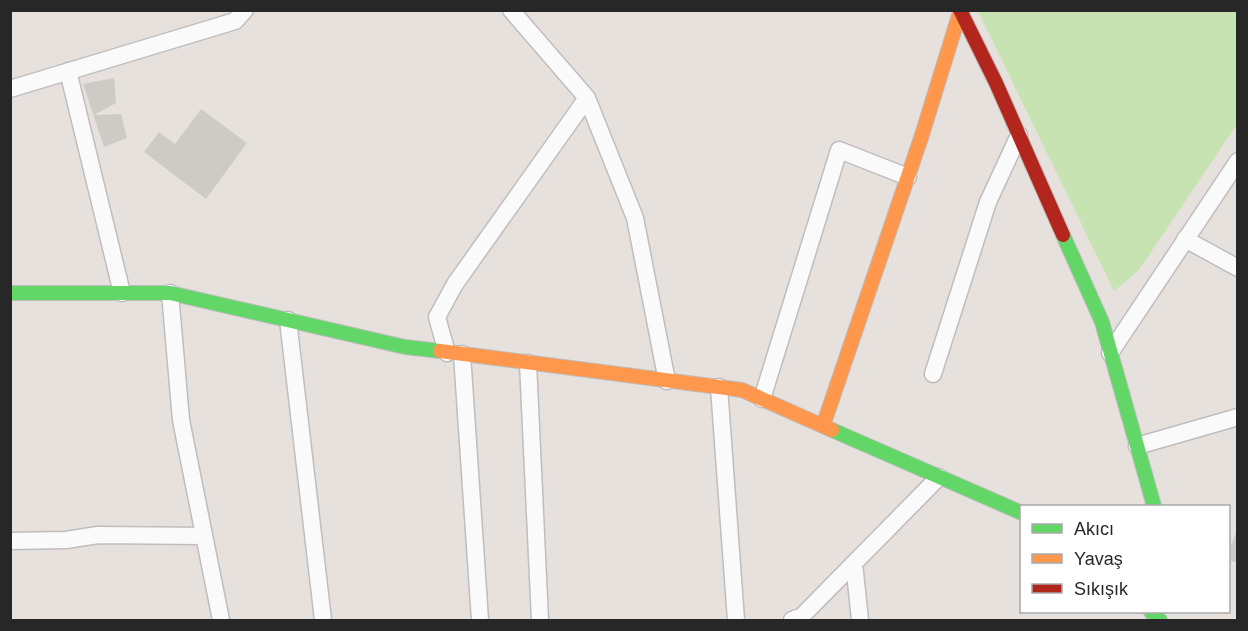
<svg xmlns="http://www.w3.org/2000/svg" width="1248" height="631" font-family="Helvetica,sans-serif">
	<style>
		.green { fill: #c7e3b2 }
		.building { fill: #cecbc7 }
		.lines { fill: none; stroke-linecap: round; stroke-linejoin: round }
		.street-casing { stroke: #bfbdbe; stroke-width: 19 }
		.fast-casing { stroke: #bfbdbe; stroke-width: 16 }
		.slow-casing { stroke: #bfbdbe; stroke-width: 16 }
		.jam-casing { stroke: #bfbdbe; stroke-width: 16 }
		.street { stroke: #fbfafa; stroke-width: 16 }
		.fast { stroke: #63d668; stroke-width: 14 }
		.slow { stroke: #ff974d; stroke-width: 14 }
		.jam { stroke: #b3261e; stroke-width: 14 }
	</style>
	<rect width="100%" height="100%" fill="#e6e1dc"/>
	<path class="green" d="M 978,11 L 1237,11 L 1237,124 L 1139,270 L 1114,291 Z"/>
	<path class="building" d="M 114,78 L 116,103 L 94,115 L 121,114 L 127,138 L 104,147 L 83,84 Z
		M 201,109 L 247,143 L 206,199 L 144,152 L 159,132 L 175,144 Z
		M 1238,528 L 1238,563 L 1228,560 L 1228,552 Z"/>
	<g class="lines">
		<defs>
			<path id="street" d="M 511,10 L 587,98 L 635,218 L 667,381
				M 68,71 L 122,293
				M 10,89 L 235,21 L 245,10
				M 1185,239 L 1238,268
				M 170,293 L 181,420 L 221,620
				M 288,320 L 323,620
				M 447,353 L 437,317 L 455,284 L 587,98
				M 1110,353 L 1238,161
				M 462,354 L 480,620
				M 528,363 L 540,620
				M 933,374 L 988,202 L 1019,135
				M 719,387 L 736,620
				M 762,399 L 839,150 L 908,177
				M 1137,446 L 1238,417
				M 10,541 L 66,540 L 98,535 L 204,536
				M 854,563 L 860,620
				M 792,620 L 802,616 L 939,477"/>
			<path id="fast" d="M 1063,235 L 1102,322 L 1154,506
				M 10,293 L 170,293 L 405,347 L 440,351
				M 832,430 L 1022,513
				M 1151,612 L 1160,620"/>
			<path id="slow" d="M 440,351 L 742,390 L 832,430
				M 823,426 L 921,138 L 960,12"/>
			<path id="jam" d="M 960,10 L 996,83 L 1063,235"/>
		</defs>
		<use href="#street" class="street-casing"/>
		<use href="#fast" class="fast-casing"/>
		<use href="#slow" class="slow-casing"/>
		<use href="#jam" class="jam-casing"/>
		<use href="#street" class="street"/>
		<use href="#fast" class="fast"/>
		<use href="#slow" class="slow"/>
		<use href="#jam" class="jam"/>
	</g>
	<rect width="1248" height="631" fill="none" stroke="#272727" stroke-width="24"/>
	<rect x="1020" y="505" width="210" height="108" fill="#ffffff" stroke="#a9a9a9" stroke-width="1.5"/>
	<rect x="1032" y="524" width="30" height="9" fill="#63d668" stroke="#a9a9a9" stroke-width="1.5"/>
	<text x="1074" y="535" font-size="18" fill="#272727">Akıcı</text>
	<rect x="1032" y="554" width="30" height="9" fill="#ff974d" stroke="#a9a9a9" stroke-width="1.5"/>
	<text x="1074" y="565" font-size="18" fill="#272727">Yavaş</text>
	<rect x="1032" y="584" width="30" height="9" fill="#b3261e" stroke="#a9a9a9" stroke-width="1.5"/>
	<text x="1074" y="595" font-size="18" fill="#272727">Sıkışık</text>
</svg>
